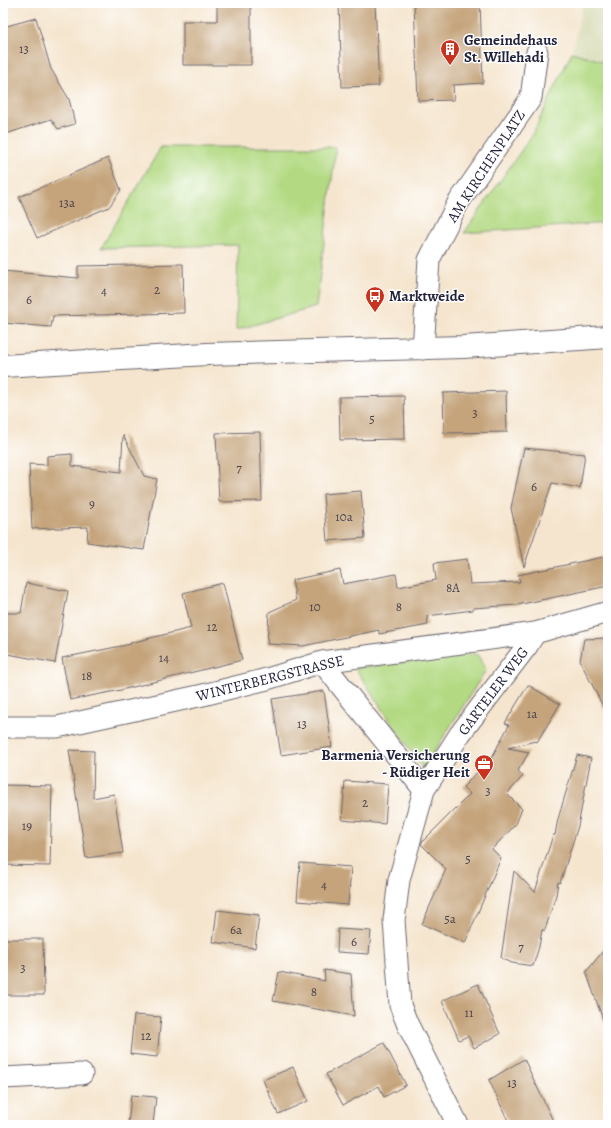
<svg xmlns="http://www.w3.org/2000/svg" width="611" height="1128" font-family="Alegreya,serif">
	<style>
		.built { fill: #dcdebc }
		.green { fill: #b3da83; stroke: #6a7e5f }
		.building { fill: #c5a47c }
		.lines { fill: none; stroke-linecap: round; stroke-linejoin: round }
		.minor-casing { stroke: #6c666e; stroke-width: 23 }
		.tertiary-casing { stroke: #6c666e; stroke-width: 24 }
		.minor { stroke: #fff; stroke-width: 21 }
		.tertiary { stroke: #fff; stroke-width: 22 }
		.labels { text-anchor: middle; stroke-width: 3; stroke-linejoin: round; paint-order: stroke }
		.number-label { font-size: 13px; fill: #4b424b }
		.poi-label { font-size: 15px; font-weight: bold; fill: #22223b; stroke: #fff; text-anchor: start }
		.street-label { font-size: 15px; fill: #22223b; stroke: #fff }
	</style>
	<rect width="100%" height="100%" fill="#fff"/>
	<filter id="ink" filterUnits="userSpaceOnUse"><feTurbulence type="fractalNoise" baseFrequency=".025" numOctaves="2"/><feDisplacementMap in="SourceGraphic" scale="8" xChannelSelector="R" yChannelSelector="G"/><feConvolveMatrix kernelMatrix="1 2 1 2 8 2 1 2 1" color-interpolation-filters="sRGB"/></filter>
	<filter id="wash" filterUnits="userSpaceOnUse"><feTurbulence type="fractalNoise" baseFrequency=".012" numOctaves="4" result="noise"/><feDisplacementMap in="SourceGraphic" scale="16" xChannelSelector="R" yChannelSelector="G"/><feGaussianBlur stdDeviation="0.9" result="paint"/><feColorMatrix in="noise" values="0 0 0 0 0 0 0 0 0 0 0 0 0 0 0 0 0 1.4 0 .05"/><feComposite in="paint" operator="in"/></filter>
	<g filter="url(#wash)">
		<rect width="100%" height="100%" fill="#f5e5ce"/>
		<path class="built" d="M 583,3 L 608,3 L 608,63 L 572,52 Z"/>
		<path class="green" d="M 572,52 L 608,63 L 608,223 L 464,233 L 532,135 Z
			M 161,147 L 336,147 L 316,307 L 236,330 L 238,245 L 101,248 Z
			M 477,654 L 486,670 L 423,769 L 355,668 Z"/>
		<g id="blocks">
			<path class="building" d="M 217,3 L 251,3 L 251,65 L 183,65 L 183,21 L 217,21 Z
				M 339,3 L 375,3 L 379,86 L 342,87 Z
				M 414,3 L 480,3 L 483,83 L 453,85 L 454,100 L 418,101 Z
				M 36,18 L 51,69 L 69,99 L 75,124 L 58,129 L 51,119 L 3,135 L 3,27 Z
				M 108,158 L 121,190 L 109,207 L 37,238 L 19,197 Z
				M 183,264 L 184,313 L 53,316 L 51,327 L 3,323 L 3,271 L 78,278 L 78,266 Z
				M 506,391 L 507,432 L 444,433 L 443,393 Z
				M 404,396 L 405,439 L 340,440 L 339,397 Z
				M 260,432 L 262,501 L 219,502 L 216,433 Z
				M 123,435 L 144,476 L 157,479 L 144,550 L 87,542 L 88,527 L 32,529 L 29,464 L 47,465 L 47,456 L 72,454 L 72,466 L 121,472 Z
				M 524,448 L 585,454 L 580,488 L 552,483 L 524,567 L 511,508 Z
				M 361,491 L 365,538 L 327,541 L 323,494 Z
				M 608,556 L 608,586 L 517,605 L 473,608 L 473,610 L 427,616 L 428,625 L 379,634 L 379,630 L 303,646 L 267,644 L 269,612 L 296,600 L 292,580 L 340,570 L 343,584 L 396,574 L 398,587 L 436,580 L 434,563 L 467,559 L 470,584 L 520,582 L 518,575 Z
				M 26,583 L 68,591 L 55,663 L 3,653 L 3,613 L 21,613 Z
				M 223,583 L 242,660 L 121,690 L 70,700 L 62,658 L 131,644 L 130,643 L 191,628 L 183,593 Z
				M 608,638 L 608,716 L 580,661 L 584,639 Z
				M 528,685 L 560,704 L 537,742 L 535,741 L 508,748 L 529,752 L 518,771 L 523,776 L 507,794 L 522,809 L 516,824 L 492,849 L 501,858 L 465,943 L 422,924 L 446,869 L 421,844 L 422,842 L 470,794 L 463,787 L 492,757 L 509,725 L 505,723 Z
				M 324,691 L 332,747 L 281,755 L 272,699 Z
				M 69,750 L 94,751 L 93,798 L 114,794 L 123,853 L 86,858 Z
				M 577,755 L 591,758 L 578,826 L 560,883 L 558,882 L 556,895 L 545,930 L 542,930 L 539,947 L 533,966 L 512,963 L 501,958 L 514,871 L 535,892 L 553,835 L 555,835 L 558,819 Z
				M 345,781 L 388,784 L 385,824 L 342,820 Z
				M 3,785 L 52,786 L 50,866 L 3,865 Z
				M 300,863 L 351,867 L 348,905 L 297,901 Z
				M 217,910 L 259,915 L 255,948 L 213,942 Z
				M 338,929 L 371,931 L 369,954 L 337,952 Z
				M 3,939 L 43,939 L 44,995 L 3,995 Z
				M 608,945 L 608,1025 L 605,1025 L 586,972 Z
				M 324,970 L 351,974 L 354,1016 L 273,1001 L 279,972 L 325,981 Z
				M 478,984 L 500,1034 L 474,1048 L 468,1036 L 459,1040 L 442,1001 Z
				M 134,1015 L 161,1017 L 157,1057 L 130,1054 Z
				M 384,1043 L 406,1085 L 384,1097 L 379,1086 L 343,1105 L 326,1074 Z
				M 524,1059 L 555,1125 L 510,1125 L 489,1080 Z
				M 293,1067 L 308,1101 L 278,1114 L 263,1080 Z
				M 131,1095 L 156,1097 L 153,1125 L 128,1125 Z"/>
		</g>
	</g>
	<g filter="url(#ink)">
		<use href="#blocks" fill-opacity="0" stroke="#6c666e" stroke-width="1"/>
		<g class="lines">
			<defs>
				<path id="minor" d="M 423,349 L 429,260 L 458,203 L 531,98 L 537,52
					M 322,662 L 424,790
					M 3,727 L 57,727 L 203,695 L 267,679 L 322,662 L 535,633 L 608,612
					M 3,1078 L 82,1074
					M 458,1125 L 407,1023 L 400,1005 L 394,920 L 399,880 L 424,790 L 460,734 L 527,646 L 535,633"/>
				<path id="tertiary" d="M 3,366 L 207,354 L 463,347 L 608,337"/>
			</defs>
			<use href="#minor" class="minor-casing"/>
			<use href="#tertiary" class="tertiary-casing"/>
			<use href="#minor" class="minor"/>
			<use href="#tertiary" class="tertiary"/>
		</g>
	</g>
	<defs>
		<symbol id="building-pin" viewBox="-11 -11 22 30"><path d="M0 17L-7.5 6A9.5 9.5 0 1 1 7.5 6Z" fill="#c8321e" stroke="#fff"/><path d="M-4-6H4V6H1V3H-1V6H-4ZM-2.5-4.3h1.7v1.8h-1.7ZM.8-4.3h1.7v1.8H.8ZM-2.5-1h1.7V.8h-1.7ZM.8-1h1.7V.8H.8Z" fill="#fff"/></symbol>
		<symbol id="bus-pin" viewBox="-11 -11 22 30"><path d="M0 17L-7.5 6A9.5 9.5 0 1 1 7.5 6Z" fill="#c8321e" stroke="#fff"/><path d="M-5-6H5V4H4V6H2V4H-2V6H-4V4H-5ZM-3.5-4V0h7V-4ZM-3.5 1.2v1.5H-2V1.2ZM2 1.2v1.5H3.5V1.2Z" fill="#fff"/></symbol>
		<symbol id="office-pin" viewBox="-11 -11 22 30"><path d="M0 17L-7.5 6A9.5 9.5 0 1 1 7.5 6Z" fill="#c8321e" stroke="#fff"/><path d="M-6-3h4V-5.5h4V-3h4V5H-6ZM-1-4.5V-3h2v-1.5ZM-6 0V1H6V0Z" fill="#fff"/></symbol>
	</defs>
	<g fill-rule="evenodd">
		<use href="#building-pin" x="439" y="38" width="22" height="30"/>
		<use href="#bus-pin" x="364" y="285" width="22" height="30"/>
		<use href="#office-pin" x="473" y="753" width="22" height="30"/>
	</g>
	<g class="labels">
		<g class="number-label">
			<text x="24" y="53">13</text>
			<text x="67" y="207">13a</text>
			<text x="157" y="294">2</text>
			<text x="104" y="295">4</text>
			<text x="29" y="304">6</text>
			<text x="475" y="417">3</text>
			<text x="372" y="423">5</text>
			<text x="239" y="472">7</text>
			<text x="534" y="491">6</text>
			<text x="92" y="508">9</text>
			<text x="344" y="521">10a</text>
			<text x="453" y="592">8A</text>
			<text x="315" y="611">10</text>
			<text x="399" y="611">8</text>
			<text x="212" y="631">12</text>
			<text x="164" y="662">14</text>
			<text x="87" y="680">18</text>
			<text x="532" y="718">1a</text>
			<text x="302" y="728">13</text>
			<text x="488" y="795">3</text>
			<text x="365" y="807">2</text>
			<text x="27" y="830">19</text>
			<text x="468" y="863">5</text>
			<text x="324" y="889">4</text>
			<text x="450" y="923">5a</text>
			<text x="236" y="934">6a</text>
			<text x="354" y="946">6</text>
			<text x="521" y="951">7</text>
			<text x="23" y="972">3</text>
			<text x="314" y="996">8</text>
			<text x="469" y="1017">11</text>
			<text x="146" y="1040">12</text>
			<text x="512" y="1087">13</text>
		</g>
		<g class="poi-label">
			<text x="464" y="45">Gemeindehaus<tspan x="464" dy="17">St. Willehadi</tspan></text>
			<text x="389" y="301">Marktweide</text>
			<text x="470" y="760" text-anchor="end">Barmenia Versicherung<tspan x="470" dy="17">- Rüdiger Heit</tspan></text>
		</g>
		<g class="street-label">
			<text transform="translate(486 166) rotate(-57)" y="5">AM KIRCHENPLATZ</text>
			<text transform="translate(270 678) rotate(-14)" y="5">WINTERBERGSTRASSE</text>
			<text transform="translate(493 691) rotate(-53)" y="5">GARTELER WEG</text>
		</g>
	</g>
	<rect width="611" height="1128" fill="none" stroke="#fff" stroke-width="16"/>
</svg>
